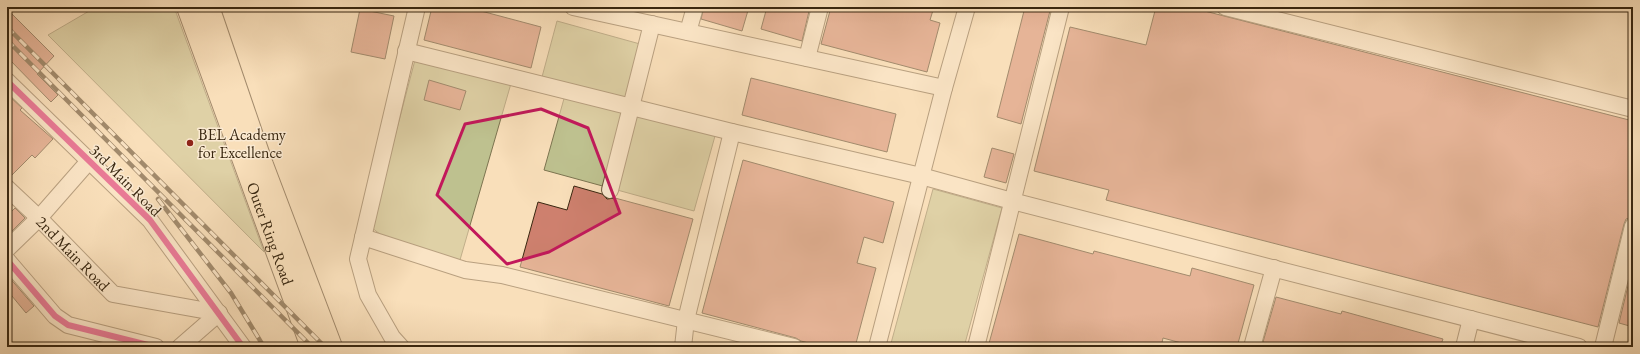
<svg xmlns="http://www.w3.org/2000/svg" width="1640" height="354" font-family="'EB Garamond',serif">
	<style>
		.green { fill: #bec18f; stroke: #7c7450 }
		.building { fill: #ce806e; stroke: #392710 }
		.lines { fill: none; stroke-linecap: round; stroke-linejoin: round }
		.minor-casing { stroke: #69553a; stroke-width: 18 }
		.highway-casing { stroke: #392710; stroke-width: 24 }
		.minor { stroke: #fbead2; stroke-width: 16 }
		.highway { stroke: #f9dfba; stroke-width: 22 }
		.rail-casing { stroke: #392710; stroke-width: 4.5 }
		.rail { stroke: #fbead2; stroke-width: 3; stroke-dasharray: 9; stroke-linecap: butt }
		.cycleway-casing { stroke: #fbead2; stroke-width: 8 }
		.cycleway { stroke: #d6006c; stroke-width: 6 }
		.marked { fill: none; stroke: #c2185b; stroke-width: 3; stroke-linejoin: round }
		.poi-dot { fill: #8f2418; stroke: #fbead2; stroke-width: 1.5 }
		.labels { text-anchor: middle; stroke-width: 3; stroke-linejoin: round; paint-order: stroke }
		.poi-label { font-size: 16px; fill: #392710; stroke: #fbead2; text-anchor: start }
		.street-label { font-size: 16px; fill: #392710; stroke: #fbead2 }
	</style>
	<rect width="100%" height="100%" fill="#f9dfba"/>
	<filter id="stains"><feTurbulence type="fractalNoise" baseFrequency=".005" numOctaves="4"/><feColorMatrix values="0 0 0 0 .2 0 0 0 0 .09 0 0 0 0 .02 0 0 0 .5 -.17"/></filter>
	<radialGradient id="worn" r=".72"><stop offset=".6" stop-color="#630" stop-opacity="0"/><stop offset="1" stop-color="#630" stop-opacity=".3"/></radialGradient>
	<path class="green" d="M 96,7 L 174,7 L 264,252 L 48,35 Z
		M 557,21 L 640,44 L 625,99 L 542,77 Z
		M 415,60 L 512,80 L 460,260 L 386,239 L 371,227 Z
		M 565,95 L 715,136 L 694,211 L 544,170 Z
		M 933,189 L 1002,208 L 964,347 L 890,347 Z"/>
	<path class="building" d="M 432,7 L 466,7 L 541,27 L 531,68 L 424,40 Z
		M 704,7 L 749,7 L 742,31 L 701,19 Z
		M 767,7 L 810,7 L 802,41 L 761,29 Z
		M 831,7 L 934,7 L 930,20 L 940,23 L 927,72 L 821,44 Z
		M 1025,7 L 1051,7 L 1021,124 L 997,117 Z
		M 1156,7 L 1189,7 L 1633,121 L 1633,195 L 1631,204 L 1633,205 L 1633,217 L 1626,219 L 1624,224 L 1598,327 L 1106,200 L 1109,190 L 1034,171 L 1070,27 L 1146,45 Z
		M 7,9 L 54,56 L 37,74 L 58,95 L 51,102 L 7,57 Z
		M 360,9 L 394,16 L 385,59 L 351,52 Z
		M 751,78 L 896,114 L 887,152 L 742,115 Z
		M 429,80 L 466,91 L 460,110 L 424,100 Z
		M 7,94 L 22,108 L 20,110 L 53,139 L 35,158 L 32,155 L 12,175 L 7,170 Z
		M 992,148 L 1014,154 L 1006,183 L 984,177 Z
		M 743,160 L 894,202 L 883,243 L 864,237 L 857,263 L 876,268 L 855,347 L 824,347 L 801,341 L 796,338 L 702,313 Z
		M 574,186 L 602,194 L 607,199 L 615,198 L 693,219 L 669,306 L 520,267 L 538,202 L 567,210 Z
		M 15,208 L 25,218 L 7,236 L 7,216 Z
		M 1019,234 L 1093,254 L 1094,251 L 1190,276 L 1192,268 L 1254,285 L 1237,347 L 1196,347 L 1163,338 L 1161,347 L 988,347 Z
		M 1633,265 L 1633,327 L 1619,323 Z
		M 8,276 L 34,306 L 26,313 L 7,290 L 7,278 Z
		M 1276,297 L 1341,314 L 1342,311 L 1443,339 L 1440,347 L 1280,347 L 1263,342 Z"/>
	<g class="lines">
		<defs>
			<g id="minor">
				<path d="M 573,7 L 944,88"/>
				<path d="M 1225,7 L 1633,109"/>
				<path d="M 688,32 L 695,7"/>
				<path d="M 406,51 L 732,132 L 921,176 L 1012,201 L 1579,347"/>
				<path d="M 807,58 L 820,7"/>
				<path d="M 7,81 L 150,220 L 243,347"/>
				<path id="s1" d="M 7,188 L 39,218 L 113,294 L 219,313"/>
				<path d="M 610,190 L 652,24"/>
				<path d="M 363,237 L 465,270 L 502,275 L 794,347"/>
				<path d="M 7,249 L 39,218 L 89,161"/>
				<path d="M 7,260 L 55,316 L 68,325 L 156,347"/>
				<path d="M 180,347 L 219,313"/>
				<path d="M 401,347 L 392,337 L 368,295 L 358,259 L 417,7"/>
				<path d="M 683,347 L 686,320 L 732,132"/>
				<path d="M 877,347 L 944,88 L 967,7"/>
				<path d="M 976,347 L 1061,7"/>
				<path d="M 1252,347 L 1274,268"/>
				<path d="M 1464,347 L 1471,319"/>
				<path d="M 1603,347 L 1633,226"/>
			</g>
			<g id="highway">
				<path id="s2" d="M 188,7 L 312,347"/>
				<path d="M 208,7 L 262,165 L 331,347"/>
			</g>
		</defs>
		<use href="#minor" class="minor-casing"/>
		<use href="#highway" class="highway-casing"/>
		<use href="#minor" class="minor"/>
		<use href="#highway" class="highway"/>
		<defs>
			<path id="rail" d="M 7,27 L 325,347
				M 7,40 L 312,347
				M 158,199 L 231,293 L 264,347"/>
		</defs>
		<use href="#rail" class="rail-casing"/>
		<use href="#rail" class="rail"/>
		<defs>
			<path id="cycleway" d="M 7,81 L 150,220 L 243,347
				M 7,260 L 55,316 L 68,325 L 156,347"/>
		</defs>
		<use href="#cycleway" class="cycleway-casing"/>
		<use href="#cycleway" class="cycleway"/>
	</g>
	<path d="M0 0H1640V354H0ZM 541,109 L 588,128 L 620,213 L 549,252 L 507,264 L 437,195 L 465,124 Z" fill="#f9dfba" fill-opacity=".55" fill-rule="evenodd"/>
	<path class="marked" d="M 541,109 L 588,128 L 620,213 L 549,252 L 507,264 L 437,195 L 465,124 Z"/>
	<circle class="poi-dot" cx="190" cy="143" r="4"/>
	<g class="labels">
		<g class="poi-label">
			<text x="198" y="140">BEL Academy<tspan x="198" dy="18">for Excellence</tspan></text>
		</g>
		<g class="street-label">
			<text transform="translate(126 180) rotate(45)" y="6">3rd Main Road</text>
			<text dy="6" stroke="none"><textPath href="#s2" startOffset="241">Outer Ring Road</textPath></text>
			<text dy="6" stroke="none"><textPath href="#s1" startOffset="93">2nd Main Road</textPath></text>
		</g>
	</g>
	<rect width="1640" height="354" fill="none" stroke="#f9dfba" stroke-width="24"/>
	<rect x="8" y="8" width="1624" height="338" fill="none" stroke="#392710" stroke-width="2"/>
	<rect x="12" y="12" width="1616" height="330" fill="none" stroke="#392710"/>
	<rect width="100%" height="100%" filter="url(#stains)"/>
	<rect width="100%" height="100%" fill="url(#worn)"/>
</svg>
